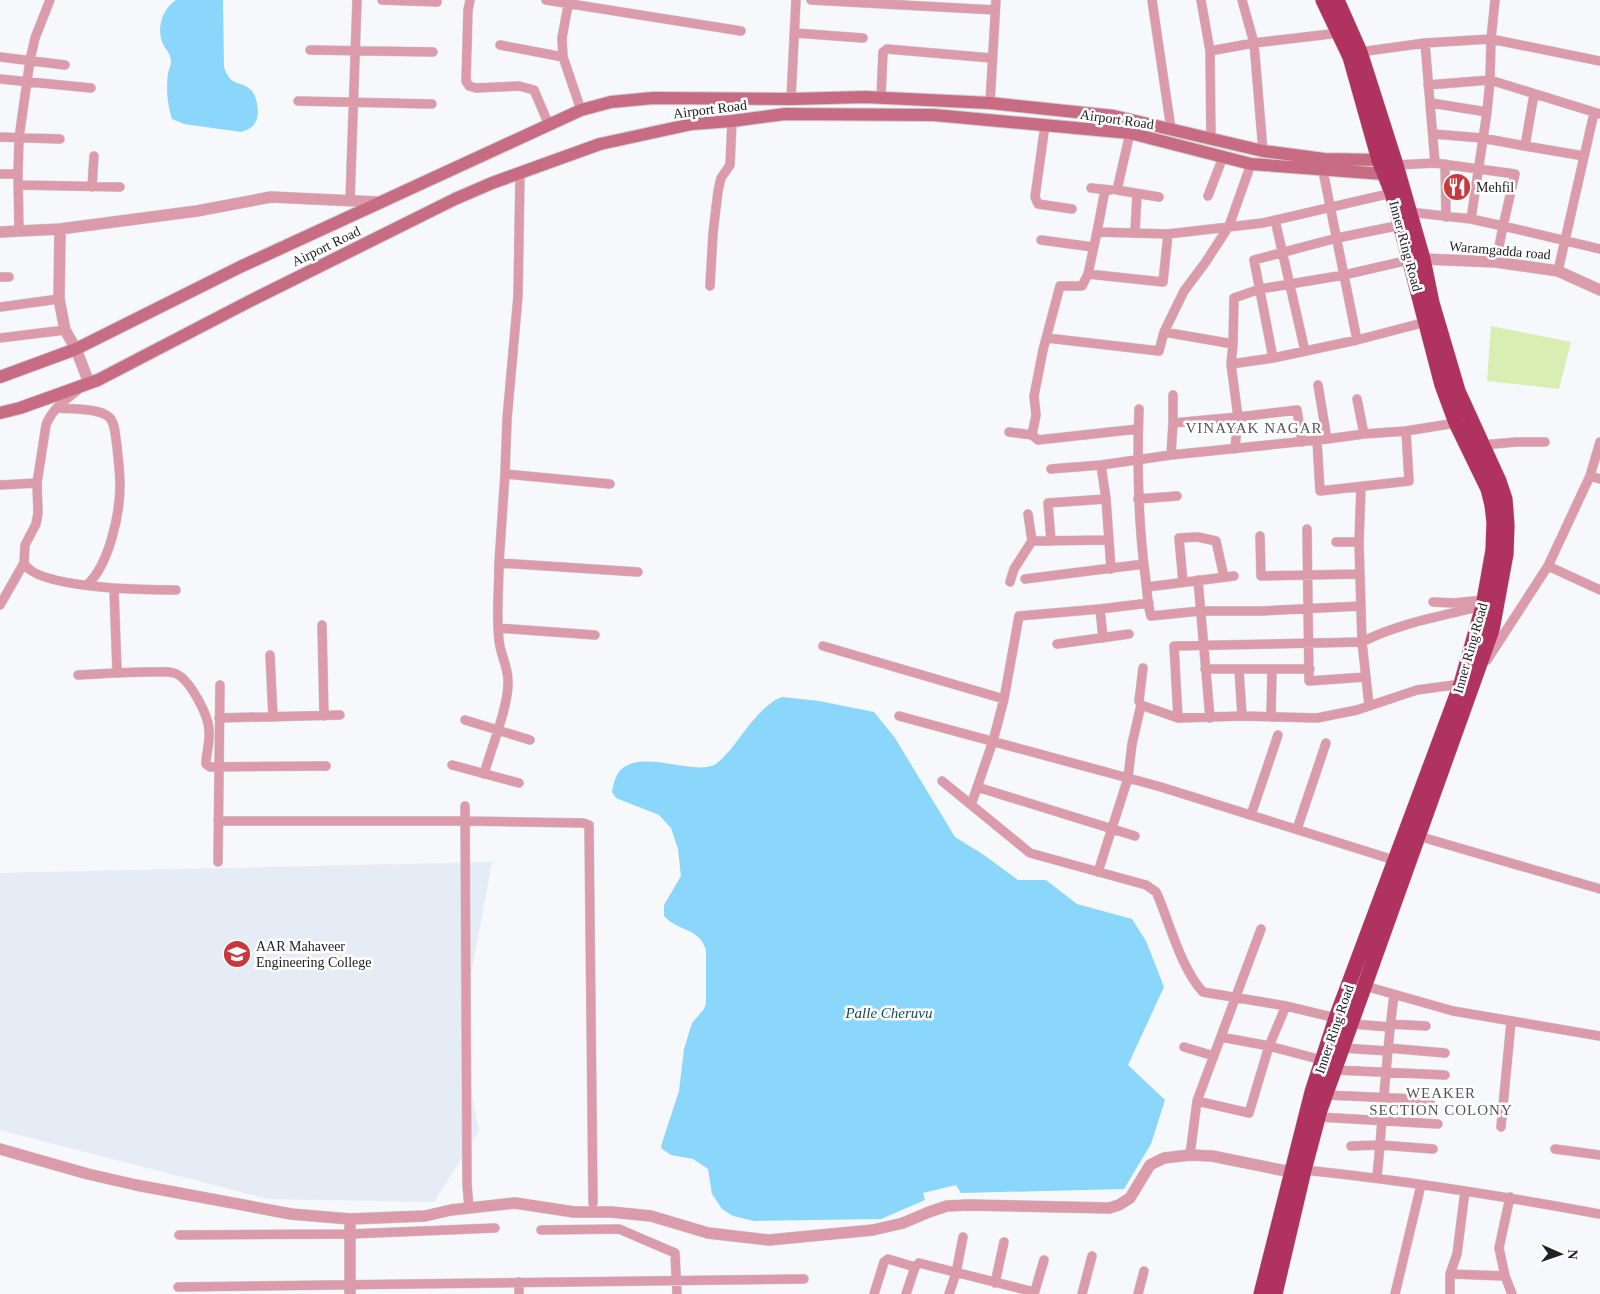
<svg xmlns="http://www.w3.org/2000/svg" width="1600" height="1294" font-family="Georgia,serif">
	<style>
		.built { fill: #e6ecf6 }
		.green { fill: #d8eeb3 }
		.water { fill: #8ad7fb }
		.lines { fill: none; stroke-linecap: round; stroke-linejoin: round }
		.minor-casing { stroke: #d0d1d4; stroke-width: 10 }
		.tertiary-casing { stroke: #d0d1d4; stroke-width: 12 }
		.secondary-casing { stroke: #d0d1d4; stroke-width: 14 }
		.trunk-casing { stroke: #d0d1d4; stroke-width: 16 }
		.minor { stroke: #db9baa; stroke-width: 9 }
		.tertiary { stroke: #db9baa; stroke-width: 11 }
		.secondary { stroke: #c86c84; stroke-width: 12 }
		.trunk { stroke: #af335e; stroke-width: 15 }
		.labels { text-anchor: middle; stroke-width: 5; stroke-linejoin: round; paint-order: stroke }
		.street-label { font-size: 14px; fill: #222224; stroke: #fff }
		.poi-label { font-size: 14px; fill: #222224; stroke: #fff; text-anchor: start }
		.neighbourhood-label { font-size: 15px; letter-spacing: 1px; fill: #535457; stroke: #fff }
		.water-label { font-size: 15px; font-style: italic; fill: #194558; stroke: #fff }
	</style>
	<rect width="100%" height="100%" fill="#f6f8fb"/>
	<path class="built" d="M 492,862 L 460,1034 L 479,1131 L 434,1202 L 268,1199 L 0,1130 L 0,873 Z"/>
	<path class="green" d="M 1491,326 L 1571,342 L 1559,389 L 1487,381 Z"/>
	<path class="water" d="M 176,0 L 223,0 L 224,67 C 231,89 241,79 252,91 C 257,97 260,114 256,121 C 253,128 247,130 241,132 L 184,124 L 172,119 C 167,103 166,89 168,73 C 169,69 171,65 171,62 C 171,54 166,50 163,44 C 156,29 162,9 176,0 Z
		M 782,697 L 819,701 L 874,712 L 895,738 L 955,837 L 984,855 L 1018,880 L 1046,880 L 1077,904 L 1132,919 L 1146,941 L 1164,987 L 1128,1065 L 1165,1100 L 1151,1144 L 1124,1189 L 961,1193 L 956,1185 L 923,1193 L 925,1200 L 881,1219 L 754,1221 L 733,1216 L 722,1209 L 712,1194 L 708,1169 L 693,1159 L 671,1155 L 662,1149 L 661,1146 L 679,1091 L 684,1049 L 692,1023 L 704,1009 L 706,1003 L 706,950 C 699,927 678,932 664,916 L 664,905 L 681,876 L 678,849 L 671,828 L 659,815 L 616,798 L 612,792 C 613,787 614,781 616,777 C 631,744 692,776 714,765 C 720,762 726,754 731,749 C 743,734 763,703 782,697 Z"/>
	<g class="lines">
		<defs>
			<path id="minor" d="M 382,0 L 437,2
				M 470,0 L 468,10 L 466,81 L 469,86 L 476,88 L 519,86 L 534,90 L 549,125
				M 546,0 L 741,31
				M 569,0 L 562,38 L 563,57 L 581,110
				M 811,0 L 995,10
				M 1152,0 L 1171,129
				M 1201,0 L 1210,51 L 1211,139
				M 1242,0 L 1254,43 L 1263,151
				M 795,33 L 863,38
				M 1425,43 L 1435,163
				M 500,45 L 563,57
				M 310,50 L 433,52
				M 1210,51 L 1254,43 L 1339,33
				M 1360,52 L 1425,43 L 1491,39 L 1600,61
				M 0,57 L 65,65
				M 0,79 L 91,88
				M 1428,85 L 1490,80 L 1600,114
				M 881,98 L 883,52 L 887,49 L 991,58
				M 791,99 L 796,0
				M 298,101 L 432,104
				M 990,103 L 996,0
				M 1431,103 L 1487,112
				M 1045,125 L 1035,197 L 1038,204 L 1072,209
				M 1130,133 L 1117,190 L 1159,197
				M 1433,134 L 1482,138 L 1525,146 L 1534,94
				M 0,137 L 60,139
				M 1525,146 L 1584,156
				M 1445,164 L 1446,217
				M 1396,165 L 1435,163 L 1515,174 L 1503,226 L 1600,249
				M 1323,171 L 1357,340
				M 0,174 L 18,174
				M 520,174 L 518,296 L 507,419 L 505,474 L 610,484
				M 19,185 L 120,187
				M 92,187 L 94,156
				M 1091,188 L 1111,190
				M 1105,190 L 1097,232 L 1168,234 L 1263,223 L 1392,193
				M 1208,196 L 1223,157
				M 350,201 L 357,0
				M 1409,212 L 1471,219 L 1503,226 L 1496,262
				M 1471,219 L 1487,112 L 1490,80 L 1491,39 L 1495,0
				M 1275,220 L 1305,351
				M 19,231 L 18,174 L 19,138 L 30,60 L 35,38 L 50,0
				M 1097,232 L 1088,274 L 1082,286 L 1060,286 L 1043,350 L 1034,396 L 1036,415 L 1032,435 L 1038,440 L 1138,429
				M 1135,232 L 1137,194
				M 1041,240 L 1093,247
				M 1558,271 L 1594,113
				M 1088,274 L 1163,282 L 1168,234
				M 0,277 L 9,277
				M 710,286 L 713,233 L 718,191 L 721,178 L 730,165 L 732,121
				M 0,307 L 59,299
				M 1164,332 L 1233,344
				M 0,338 L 65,330
				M 1047,338 L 1159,351 L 1164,332 L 1184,291 L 1205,263 L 1229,226 L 1251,164
				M 1273,358 L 1357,340 L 1426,322
				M 1231,364 L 1233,344 L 1234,298 L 1260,289 L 1344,275 L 1409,260
				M 1318,385 L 1327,439
				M 1357,399 L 1364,434
				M 57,408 C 71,409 99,408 109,417 C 116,424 115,437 117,446 C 118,459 120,472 120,485 C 120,514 109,565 87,585
				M 1139,409 C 1137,464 1138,519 1145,574 C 1147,588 1147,603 1151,616 L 1200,611 L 1261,611 L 1361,606
				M 1173,423 L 1173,395
				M 1009,432 L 1032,435
				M 1317,440 L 1320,491 L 1409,481 L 1406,431
				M 1482,445 L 1516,442 L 1545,442
				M 1235,449 L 1238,417 L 1231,364 L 1273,358 L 1254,260 L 1337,238 L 1401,225
				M 1171,455 L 1173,423 L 1238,417 L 1297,410 L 1302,442
				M 1051,469 L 1101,465 L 1171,455 L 1327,439 L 1364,434 L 1406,431 L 1456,423
				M 505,474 L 499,563 L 638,572
				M 1590,476 L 1600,479
				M 0,485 L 37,483
				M 1138,499 L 1177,496
				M 1307,529 L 1309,681 L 1365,677
				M 1260,536 L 1261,576 L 1359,574
				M 1109,540 L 1111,569
				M 1032,541 L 1109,540 L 1106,499
				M 1051,541 L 1048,503 L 1106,499 L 1101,465
				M 1336,542 L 1359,542 L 1362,642 L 1369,705
				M 1359,542 L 1361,487
				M 24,563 C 36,589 148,590 176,590
				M 1548,566 L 1600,590
				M 1025,579 L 1144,564
				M 1198,580 L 1210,718
				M 1010,582 L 1014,569 L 1032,541 L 1028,514
				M 1183,582 L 1179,538 L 1198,537 L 1216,541 L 1224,577
				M 1147,587 L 1234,576
				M 114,589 L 117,672
				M 1433,602 L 1454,603 L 1484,600
				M 0,605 L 24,563 L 25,545 L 36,524 L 38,513 L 37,483 L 46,425 C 52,409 65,400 78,390
				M 1100,609 L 1149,603
				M 322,625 L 324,716
				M 498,628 L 595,635
				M 1057,644 L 1129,634
				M 823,646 L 1004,699
				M 270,655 L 273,717
				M 1487,660 L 1548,566 L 1590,476 L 1600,442
				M 1205,669 L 1310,669
				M 1239,669 L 1242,716
				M 78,675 C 101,674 124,672 148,672 C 156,672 166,671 174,673 C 189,677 209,716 209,731 C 210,740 207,751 206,761 L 206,764 L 210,767 L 326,766
				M 1141,705 L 1139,701 L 1143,668
				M 899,716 L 1128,778 L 1098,872
				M 1271,717 L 1272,669
				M 219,718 L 340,715
				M 1178,718 L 1174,646 L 1362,642 C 1399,623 1442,616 1483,606
				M 465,720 L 530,740
				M 452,765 L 519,783
				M 484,774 C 491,749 509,705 508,681 C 508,666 500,654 499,640 C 496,615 499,589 499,563
				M 942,781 L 1030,853 L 1146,885 L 1156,892 L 1158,896 C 1170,925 1182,970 1203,992 L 1286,1006 L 1336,1018
				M 977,787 L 1135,836
				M 971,805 L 993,741 L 1004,699 L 1019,616 L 1100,609 L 1103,638
				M 465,806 L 467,1184 L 469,1208
				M 1251,815 L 1278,735
				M 218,821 L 465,821 L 583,823 L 589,825 L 593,1203
				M 1297,829 L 1326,743
				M 1418,836 L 1600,889
				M 1394,860 L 1161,787 L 1128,778 L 1132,744 L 1141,705 L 1178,718 L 1242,716 L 1317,718 L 1357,710 L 1417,690 L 1461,684
				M 218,862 L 220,685
				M 1261,929 L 1197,1101 L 1249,1113 L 1269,1046 L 1286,1006
				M 1365,986 L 1453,1011 L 1600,1036
				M 1352,1024 L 1390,1027
				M 1390,1024 L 1426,1026
				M 1221,1037 L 1269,1046 L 1322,1060
				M 1184,1047 L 1214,1056
				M 1343,1048 L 1388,1051
				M 1388,1048 L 1445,1053
				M 1335,1070 L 1445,1075
				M 1326,1095 L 1417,1099 L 1430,1102
				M 1319,1117 L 1438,1124
				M 1501,1127 L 1511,1022
				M 1351,1146 L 1380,1145 L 1433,1149
				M 1555,1149 L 1600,1155
				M 1190,1155 L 1197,1101
				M 1304,1170 C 1403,1180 1502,1196 1600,1214
				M 1377,1177 C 1383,1116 1386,1056 1394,995
				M 1510,1197 L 1499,1248 L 1505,1276 L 1512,1294
				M 541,1230 L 619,1229 L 675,1253 L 677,1294
				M 179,1235 L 350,1234 L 495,1228
				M 1450,1274 L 1505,1276
				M 519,1282 L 519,1294
				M 995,1283 L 1004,1242
				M 178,1287 L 804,1279
				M 874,1294 L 884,1262 L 888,1259 L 915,1267
				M 906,1294 L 915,1267 L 919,1263 L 1034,1292
				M 949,1294 L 956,1273 L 963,1237
				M 1034,1294 L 1044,1260
				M 1082,1294 L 1092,1256
				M 1138,1294 L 1144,1271
				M 1395,1294 L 1421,1185
				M 1450,1294 L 1450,1274 L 1457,1254 L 1465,1191"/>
			<path id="tertiary" d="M 60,229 L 59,299 L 65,330 L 76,349 L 89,383
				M 0,232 L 60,229 L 197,211 L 271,197 L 378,202
				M 1423,259 L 1496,262 L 1558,271 L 1600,290
				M 0,1149 L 88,1174 L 136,1185 L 291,1214 L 350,1219 L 425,1216 L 451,1210 L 515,1203 L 574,1212 L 611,1212 L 651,1216 L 708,1233 L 769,1240 L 873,1230 L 903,1223 L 929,1212 L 947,1206 L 969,1205 L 1109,1208 L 1119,1205 L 1130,1198 L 1150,1165 L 1164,1158 L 1190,1155 L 1212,1156 L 1281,1170 L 1299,1171
				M 350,1294 L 350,1219"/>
			<path id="secondary" d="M 0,377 L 76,349 L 240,267 L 581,110 L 611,102 L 653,98 L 791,99 L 865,97 L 990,103 L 1114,116 L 1263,151 L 1324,159 L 1379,160
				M 0,413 L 20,408 L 98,380 L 250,301 L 455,199 L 492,183 L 600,144 L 692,124 L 732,121 L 785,114 L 934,115 L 1130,133 L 1251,164 L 1384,174"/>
			<path id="trunk" d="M 1261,1294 L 1312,1092 L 1336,1018 L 1461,684 L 1483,606 L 1493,550 L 1494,522 L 1492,505 L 1488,489 L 1456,423 L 1442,385 L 1392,193 L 1379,160 L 1350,57 L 1323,0
				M 1275,1294 L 1304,1170 L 1320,1110 L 1492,630 L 1506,554 L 1507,525 L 1505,499 L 1499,481 L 1458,391 L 1432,303 L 1423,259 L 1396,165 L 1360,52 L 1337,0"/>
		</defs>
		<use href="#minor" class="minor-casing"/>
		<use href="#tertiary" class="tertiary-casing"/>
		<use href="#secondary" class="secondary-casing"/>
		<use href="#trunk" class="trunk-casing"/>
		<use href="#minor" class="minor"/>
		<use href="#tertiary" class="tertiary"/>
		<use href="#secondary" class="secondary"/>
		<use href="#trunk" class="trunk"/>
	</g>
	<defs>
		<symbol id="restaurant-disc" viewBox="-11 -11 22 22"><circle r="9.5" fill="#c8383d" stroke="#fff"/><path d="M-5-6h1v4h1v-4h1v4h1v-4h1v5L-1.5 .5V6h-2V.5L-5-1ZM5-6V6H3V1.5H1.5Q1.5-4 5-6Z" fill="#fff"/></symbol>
		<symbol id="university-disc" viewBox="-11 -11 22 22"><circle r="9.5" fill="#c8383d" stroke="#fff"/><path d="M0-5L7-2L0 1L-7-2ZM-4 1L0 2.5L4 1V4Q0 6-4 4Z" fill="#fff"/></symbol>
	</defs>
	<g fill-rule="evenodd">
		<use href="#restaurant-disc" x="1441" y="171" width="32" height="32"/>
		<use href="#university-disc" x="221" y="938" width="32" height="32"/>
	</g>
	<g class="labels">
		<g class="street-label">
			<text transform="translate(710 109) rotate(-7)" y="5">Airport Road</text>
			<text transform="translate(1117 119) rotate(8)" y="5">Airport Road</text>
			<text transform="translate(326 246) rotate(-26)" y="5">Airport Road</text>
			<text transform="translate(1406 246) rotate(75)" y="5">Inner Ring Road</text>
			<text transform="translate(1500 250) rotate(5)" y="5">Waramgadda road</text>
			<text transform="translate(1470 648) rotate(-74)" y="5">Inner Ring Road</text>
			<text transform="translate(1334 1029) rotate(-71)" y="5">Inner Ring Road</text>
		</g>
		<g class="poi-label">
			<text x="1476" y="192">Mehfil</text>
			<text x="256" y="951">AAR Mahaveer<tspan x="256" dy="16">Engineering College</tspan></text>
		</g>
		<g class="neighbourhood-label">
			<text x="1254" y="433">VINAYAK NAGAR</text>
			<text x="1441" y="1098">WEAKER<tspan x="1441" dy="17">SECTION COLONY</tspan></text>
		</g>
		<g class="water-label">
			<text x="889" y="1018">Palle Cheruvu</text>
		</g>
	</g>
	<g transform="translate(1560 1254) rotate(92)" stroke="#ffffff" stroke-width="4" paint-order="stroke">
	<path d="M0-4L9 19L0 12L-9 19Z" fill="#222224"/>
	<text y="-8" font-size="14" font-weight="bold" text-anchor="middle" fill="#222224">N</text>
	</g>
</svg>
